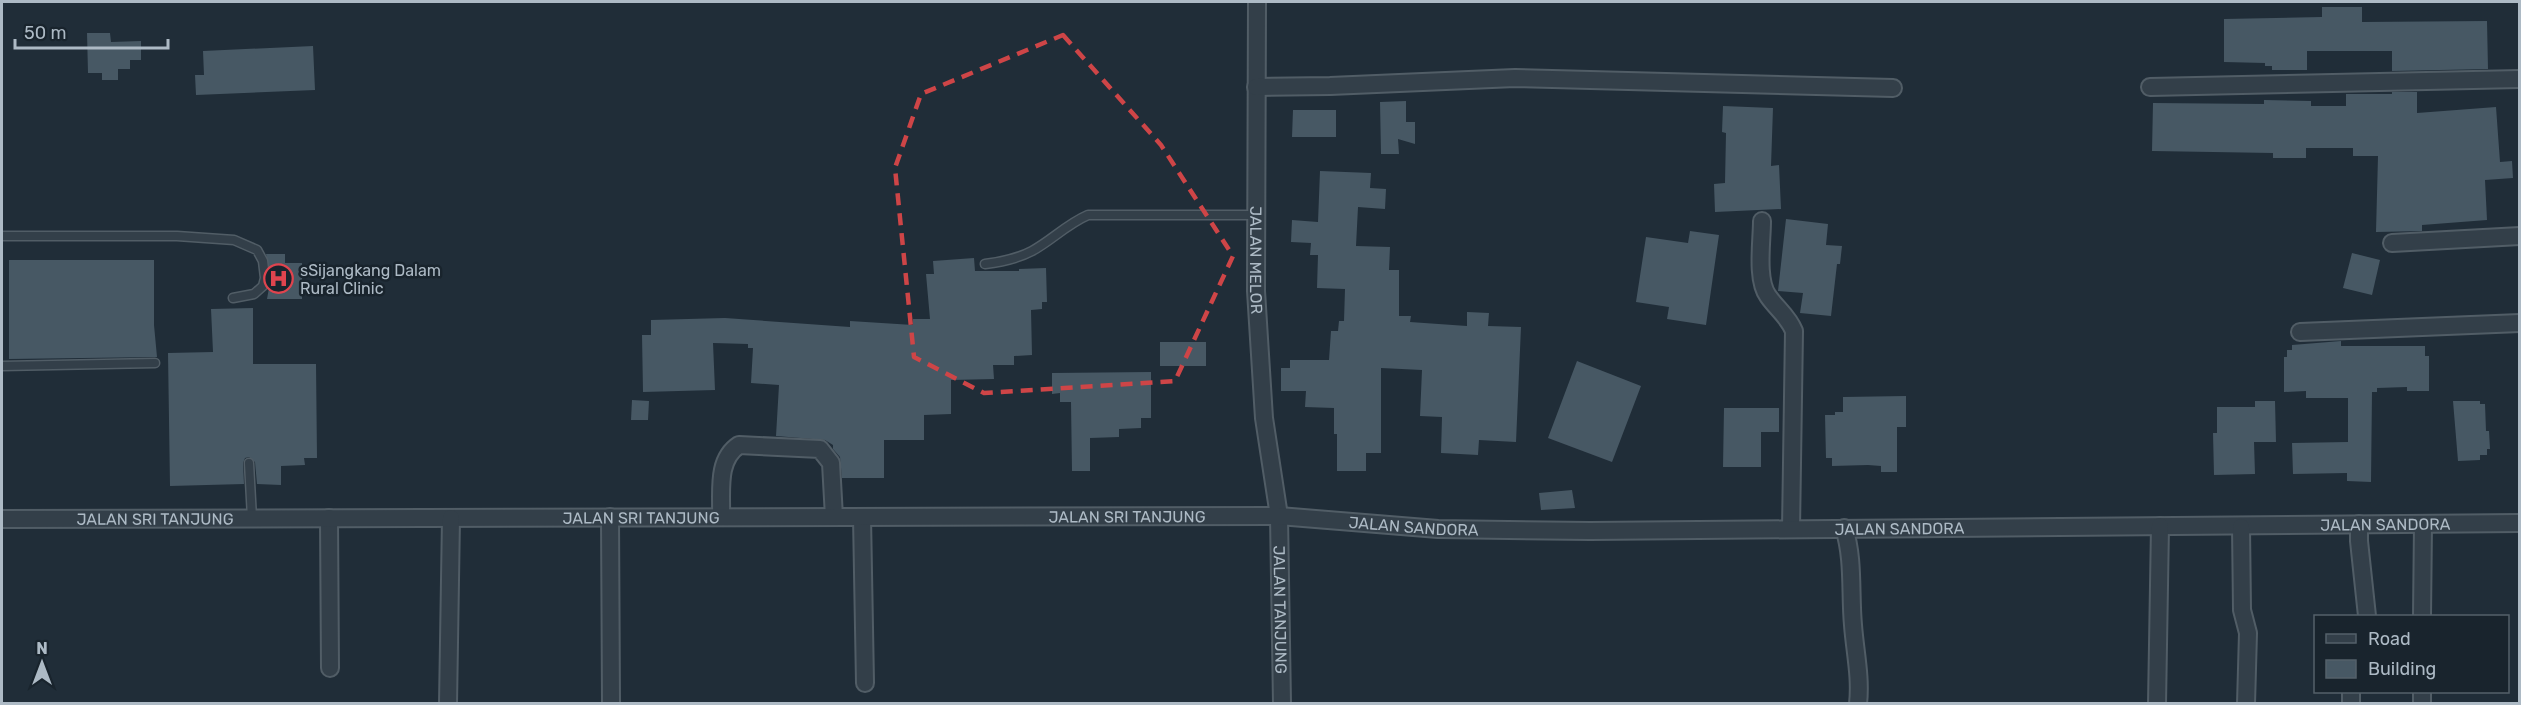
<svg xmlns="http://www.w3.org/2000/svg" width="2521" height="705" font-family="Rubik,sans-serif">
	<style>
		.building { fill: #475864 }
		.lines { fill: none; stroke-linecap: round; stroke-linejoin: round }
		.service-casing { stroke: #515d66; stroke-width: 11 }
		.minor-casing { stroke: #515d66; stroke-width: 20 }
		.service { stroke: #333f49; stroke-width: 8 }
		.minor { stroke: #333f49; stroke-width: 16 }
		.marked { fill: none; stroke: #ce4547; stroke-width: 4.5; stroke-dasharray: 12 8; stroke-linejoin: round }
		.labels { text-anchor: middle; stroke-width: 5; stroke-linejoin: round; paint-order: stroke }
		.street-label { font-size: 16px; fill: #adbac5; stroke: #19242d }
		.poi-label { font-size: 16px; fill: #adbac5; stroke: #19242d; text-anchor: start }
	</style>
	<rect width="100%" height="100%" fill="#202d38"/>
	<path class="building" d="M 2322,7 L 2362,7 L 2362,22 L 2487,21 L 2488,69 L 2392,71 L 2392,51 L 2307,51 L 2307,70 L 2272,70 L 2272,66 L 2265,66 L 2265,63 L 2224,62 L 2224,19 L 2322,17 Z
		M 87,33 L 110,33 L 111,42 L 141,41 L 141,60 L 130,60 L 130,69 L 118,69 L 118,80 L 102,80 L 102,73 L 88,73 Z
		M 313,46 L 315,90 L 196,95 L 195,75 L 204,75 L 203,51 Z
		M 2392,92 L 2417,92 L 2417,113 L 2496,107 L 2500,162 L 2512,161 L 2513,178 L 2485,180 L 2487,220 L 2422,225 L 2422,231 L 2376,232 L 2378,156 L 2353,156 L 2353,148 L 2306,148 L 2306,158 L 2273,158 L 2273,153 L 2152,151 L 2153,103 L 2264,104 L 2264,100 L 2311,101 L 2311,106 L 2346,106 L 2346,94 L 2392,94 Z
		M 1406,101 L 1406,122 L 1415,122 L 1415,144 L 1398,139 L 1399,154 L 1381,154 L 1380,102 Z
		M 1723,106 L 1773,108 L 1771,166 L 1779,165 L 1781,209 L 1715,212 L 1714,184 L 1725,183 L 1726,133 L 1722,132 Z
		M 1293,110 L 1336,110 L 1336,137 L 1292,137 Z
		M 1320,171 L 1371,173 L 1370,188 L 1386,189 L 1385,209 L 1358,207 L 1356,246 L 1390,247 L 1389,270 L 1399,270 L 1399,316 L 1411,316 L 1410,322 L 1467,326 L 1467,312 L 1489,313 L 1488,326 L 1521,327 L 1516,442 L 1479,440 L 1478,455 L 1441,453 L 1442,417 L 1420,416 L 1422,370 L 1381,368 L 1381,453 L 1366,453 L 1366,471 L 1337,471 L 1337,434 L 1334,434 L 1334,408 L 1305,407 L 1306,391 L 1281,391 L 1281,368 L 1290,368 L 1290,360 L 1329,360 L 1331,331 L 1338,331 L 1339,321 L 1344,321 L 1345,289 L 1317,288 L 1318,255 L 1310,255 L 1311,243 L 1291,242 L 1292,220 L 1318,222 Z
		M 1786,219 L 1828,224 L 1826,245 L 1842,246 L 1840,264 L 1837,264 L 1831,316 L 1800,313 L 1803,293 L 1778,291 Z
		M 1690,231 L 1719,235 L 1706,325 L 1667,319 L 1669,307 L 1636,302 L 1646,237 L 1688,243 Z
		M 2352,253 L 2380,260 L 2372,295 L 2343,288 Z
		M 266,254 L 285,254 L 285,263 L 302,263 L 302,299 L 267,299 L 271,277 Z
		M 974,258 L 975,271 L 1019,271 L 1019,269 L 1046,268 L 1047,302 L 1042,302 L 1042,309 L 1031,310 L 1032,355 L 1014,356 L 1014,365 L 993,365 L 994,379 L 951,380 L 951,414 L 924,415 L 924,440 L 884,440 L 884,478 L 842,478 L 840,457 L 833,449 L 833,445 L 825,440 L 776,436 L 779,385 L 751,383 L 753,348 L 748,348 L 748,344 L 713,343 L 715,390 L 643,392 L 642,335 L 651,335 L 651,320 L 725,318 L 850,327 L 850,321 L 913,325 L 913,319 L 930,319 L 926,274 L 934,274 L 933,261 Z
		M 9,260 L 154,260 L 154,325 L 157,357 L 9,359 Z
		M 253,308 L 253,364 L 316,364 L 317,458 L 304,458 L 305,465 L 281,466 L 281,485 L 257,484 L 255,462 L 249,457 L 245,458 L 243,463 L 244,484 L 170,486 L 168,353 L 213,352 L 211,309 Z
		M 2341,341 L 2341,346 L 2425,346 L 2425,356 L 2429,356 L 2429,391 L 2407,391 L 2407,387 L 2377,388 L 2377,392 L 2372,392 L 2371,482 L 2347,481 L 2347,473 L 2293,474 L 2292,443 L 2348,442 L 2348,398 L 2306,398 L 2306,391 L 2284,392 L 2284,357 L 2287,357 L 2287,350 L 2292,350 L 2292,345 Z
		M 1160,342 L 1206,342 L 1206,366 L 1160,366 Z
		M 1577,361 L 1641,386 L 1612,462 L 1548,438 Z
		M 1151,372 L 1151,418 L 1141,418 L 1141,428 L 1119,429 L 1119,437 L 1090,438 L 1090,471 L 1072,471 L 1071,402 L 1060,402 L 1060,393 L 1052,394 L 1052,373 Z
		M 1906,396 L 1906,427 L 1897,427 L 1897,472 L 1881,472 L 1881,466 L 1868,465 L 1832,466 L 1832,458 L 1826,458 L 1825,415 L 1835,415 L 1835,412 L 1843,412 L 1843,397 Z
		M 632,400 L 649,401 L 648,420 L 631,420 Z
		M 2255,401 L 2275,401 L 2276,442 L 2254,442 L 2255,474 L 2214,475 L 2213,433 L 2217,433 L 2217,407 L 2255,407 Z
		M 2453,401 L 2480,401 L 2480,404 L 2485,404 L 2486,431 L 2489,431 L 2490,449 L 2487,449 L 2487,455 L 2480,455 L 2480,460 L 2458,461 Z
		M 1724,408 L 1779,408 L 1779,432 L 1761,432 L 1761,467 L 1723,467 Z
		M 1572,490 L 1575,508 L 1541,510 L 1539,493 Z"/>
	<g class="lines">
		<defs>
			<path id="service" d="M 2,236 L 177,236 L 234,240 L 257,250 L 263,261 L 265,278 L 263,286 L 254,294 L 233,298
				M 985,264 C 1001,262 1017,259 1032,251 C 1052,240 1067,224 1088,215 L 1256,215
				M 2,366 L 155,363
				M 249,463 L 252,518"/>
			<g id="minor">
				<path id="s1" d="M 1257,2 L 1256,291 L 1264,418 L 1279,516 L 1282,704"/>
				<path d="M 1256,87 L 1330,86 L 1515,78 L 1893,88"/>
				<path d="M 2150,87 L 2520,79"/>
				<path d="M 1762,221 C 1762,241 1756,280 1768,296 C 1777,309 1788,316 1794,331 L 1791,529"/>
				<path d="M 2392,243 L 2520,236"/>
				<path d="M 2300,332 L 2520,323"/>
				<path d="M 610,517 L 611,704"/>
				<path d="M 721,517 C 722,492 716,460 739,445 L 820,449 L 831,463 L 834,517"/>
				<path d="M 862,517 L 865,683"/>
				<path d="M 329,518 L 330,668"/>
				<path id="s2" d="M 2,519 L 1279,516 L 1438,529 L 1590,531 L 2520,523"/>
				<path d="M 2359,524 L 2359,541 L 2367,616"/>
				<path d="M 2241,527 L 2242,610 L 2248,633 L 2246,704"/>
				<path d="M 1844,528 C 1854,559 1850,593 1853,625 C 1855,652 1861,677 1858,704"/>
				<path d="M 2422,616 L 2423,524"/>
				<path d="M 448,704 L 451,518"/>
				<path d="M 2157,704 L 2160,526"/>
				<path d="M 2351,704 L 2351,692"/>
				<path d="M 2422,704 L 2422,692"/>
			</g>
		</defs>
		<use href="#service" class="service-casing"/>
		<use href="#minor" class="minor-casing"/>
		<use href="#service" class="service"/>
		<use href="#minor" class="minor"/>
	</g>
	<path class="marked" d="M 1063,35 L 1161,145 L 1233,256 L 1175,381 L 984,393 L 914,357 L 895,168 L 921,94 Z"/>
	<defs>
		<symbol id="hospital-ring" viewBox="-11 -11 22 22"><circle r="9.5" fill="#19242d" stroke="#e0444e" stroke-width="1.5"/><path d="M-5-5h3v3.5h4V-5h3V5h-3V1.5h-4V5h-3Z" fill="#e0444e"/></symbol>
	</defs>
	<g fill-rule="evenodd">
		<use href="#hospital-ring" x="262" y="262" width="33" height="33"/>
	</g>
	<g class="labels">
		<g class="street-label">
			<text dy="6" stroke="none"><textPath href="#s1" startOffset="258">JALAN MELOR</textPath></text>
			<text dy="6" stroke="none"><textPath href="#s2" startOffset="1125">JALAN SRI TANJUNG</textPath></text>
			<text dy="6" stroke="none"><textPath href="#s2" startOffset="639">JALAN SRI TANJUNG</textPath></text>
			<text dy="6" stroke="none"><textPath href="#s2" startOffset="153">JALAN SRI TANJUNG</textPath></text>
			<text dy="6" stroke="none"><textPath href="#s2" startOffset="1412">JALAN SANDORA</textPath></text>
			<text dy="6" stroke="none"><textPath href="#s2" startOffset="2384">JALAN SANDORA</textPath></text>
			<text dy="6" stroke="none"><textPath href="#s2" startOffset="1898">JALAN SANDORA</textPath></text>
			<text dy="6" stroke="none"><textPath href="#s1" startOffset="609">JALAN TANJUNG</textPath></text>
		</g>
		<g class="poi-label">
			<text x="300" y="276">sSijangkang Dalam<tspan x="300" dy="18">Rural Clinic</tspan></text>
		</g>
	</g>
	<rect width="2521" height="705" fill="none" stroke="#adbac5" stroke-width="6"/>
	<rect x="2314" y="615" width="195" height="78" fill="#19242d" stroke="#54606a" stroke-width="1.5"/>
	<rect x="2326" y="634" width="30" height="9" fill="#333f49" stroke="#54606a" stroke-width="1.5"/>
	<text x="2368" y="645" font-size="18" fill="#adbac5">Road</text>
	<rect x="2326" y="660" width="30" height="18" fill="#475864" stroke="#54606a" stroke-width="1.5"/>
	<text x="2368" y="675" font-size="18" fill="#adbac5">Building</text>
	<g transform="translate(42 663)" stroke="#19242d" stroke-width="4.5" paint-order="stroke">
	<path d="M0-4.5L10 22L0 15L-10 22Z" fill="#adbac5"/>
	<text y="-9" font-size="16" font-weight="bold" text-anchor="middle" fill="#adbac5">N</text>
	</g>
	<path d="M15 39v9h153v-9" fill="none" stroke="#adbac5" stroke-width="3"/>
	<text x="24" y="39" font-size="18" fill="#adbac5" stroke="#19242d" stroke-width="4.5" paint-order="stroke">50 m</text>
</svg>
